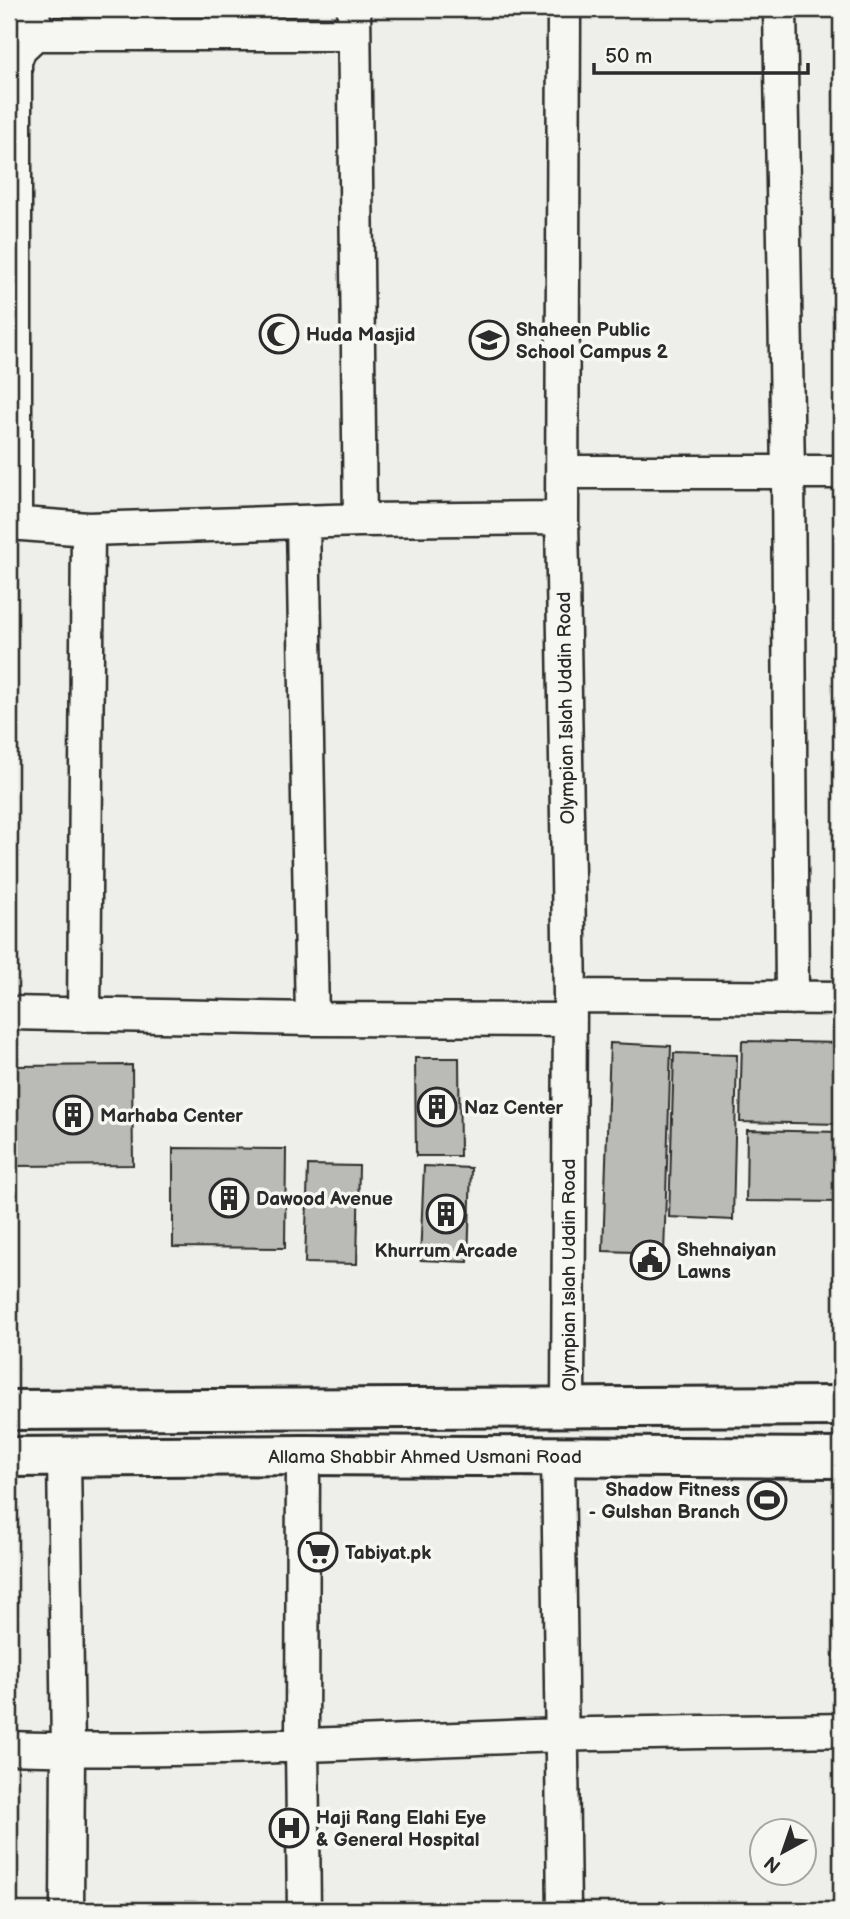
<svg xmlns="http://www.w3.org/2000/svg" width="850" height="1919" font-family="'Balsamiq Sans',sans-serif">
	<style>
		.building { fill: #babab7; stroke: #2b2b2b; stroke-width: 2 }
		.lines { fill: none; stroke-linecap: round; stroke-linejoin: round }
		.street-casing { stroke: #2b2b2b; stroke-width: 37 }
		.secondary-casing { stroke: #2b2b2b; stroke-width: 44 }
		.street { stroke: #f6f6f2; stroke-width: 32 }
		.secondary { stroke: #f6f6f2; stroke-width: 38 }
		.labels { text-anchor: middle; stroke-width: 7; stroke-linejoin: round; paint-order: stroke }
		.poi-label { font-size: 19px; font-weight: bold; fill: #2b2b2b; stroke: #f6f6f2; text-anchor: start }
		.street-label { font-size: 19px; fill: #2b2b2b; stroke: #f6f6f2 }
	</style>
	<rect width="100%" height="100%" fill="#eeeeea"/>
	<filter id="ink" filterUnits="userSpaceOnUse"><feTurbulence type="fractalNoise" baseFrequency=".0143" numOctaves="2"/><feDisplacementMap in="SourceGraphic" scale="14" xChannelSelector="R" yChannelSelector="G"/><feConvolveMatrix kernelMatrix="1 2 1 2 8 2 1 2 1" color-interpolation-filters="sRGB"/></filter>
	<g filter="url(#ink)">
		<path class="building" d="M 742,1041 L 841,1043 L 841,1124 L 740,1122 Z
			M 610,1043 L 671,1046 L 664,1253 L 603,1251 Z
			M 674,1053 L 737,1055 L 733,1220 L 669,1217 Z
			M 415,1058 L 459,1058 L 460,1156 L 416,1156 Z
			M 132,1065 L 133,1165 L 14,1166 L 13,1066 Z
			M 747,1130 L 841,1132 L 841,1202 L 746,1201 Z
			M 173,1148 L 286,1149 L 285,1248 L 173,1247 Z
			M 308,1165 L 359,1166 L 357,1264 L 305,1263 Z
			M 424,1166 L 471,1168 L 468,1262 L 420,1260 Z"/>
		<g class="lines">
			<defs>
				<path id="street" d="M 354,9 L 360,520
					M 564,9 L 562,518 L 570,996 L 568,1407
					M 780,9 L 788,473 L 792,998
					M 35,34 L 353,34
					M 563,472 L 841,472
					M 303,522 L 312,1019
					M 9,523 L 88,529 L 360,520 L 562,518
					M 15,523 L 15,61 L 20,48 L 35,34 L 33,9
					M 570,996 L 841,998
					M 9,1013 L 312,1019 L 569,1020
					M 84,1015 L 88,529
					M 303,1455 L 302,1745 L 304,1910
					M 558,1456 L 564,1910
					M 64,1457 L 68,1750 L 67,1910
					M 9,1748 C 193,1754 377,1741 560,1735 C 654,1732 748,1732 841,1730"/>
				<path id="secondary" d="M 9,1410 L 841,1406
					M 9,1457 L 303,1455 L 841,1458"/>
			</defs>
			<use href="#street" class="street-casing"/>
			<use href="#secondary" class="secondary-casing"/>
			<use href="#street" class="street"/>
			<use href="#secondary" class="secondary"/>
		</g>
	</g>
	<defs>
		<symbol id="mosque-ring" viewBox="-11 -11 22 22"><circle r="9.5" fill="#f6f6f2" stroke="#2b2b2b" stroke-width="1.5"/><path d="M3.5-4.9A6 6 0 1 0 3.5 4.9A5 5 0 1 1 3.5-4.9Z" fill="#2b2b2b"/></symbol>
		<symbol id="school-ring" viewBox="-11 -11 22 22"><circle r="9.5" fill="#f6f6f2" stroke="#2b2b2b" stroke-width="1.5"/><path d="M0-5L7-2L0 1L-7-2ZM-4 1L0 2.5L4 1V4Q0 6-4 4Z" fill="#2b2b2b"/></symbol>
		<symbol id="building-ring" viewBox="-11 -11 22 22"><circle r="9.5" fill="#f6f6f2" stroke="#2b2b2b" stroke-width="1.5"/><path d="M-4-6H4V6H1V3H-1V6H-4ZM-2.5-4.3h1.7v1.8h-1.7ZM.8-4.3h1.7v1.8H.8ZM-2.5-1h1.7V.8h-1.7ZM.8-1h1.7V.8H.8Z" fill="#2b2b2b"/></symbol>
		<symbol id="civic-ring" viewBox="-11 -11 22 22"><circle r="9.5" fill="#f6f6f2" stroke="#2b2b2b" stroke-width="1.5"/><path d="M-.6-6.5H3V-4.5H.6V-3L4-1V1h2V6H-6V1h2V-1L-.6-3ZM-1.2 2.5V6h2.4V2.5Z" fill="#2b2b2b"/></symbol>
		<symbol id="stadium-ring" viewBox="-11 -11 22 22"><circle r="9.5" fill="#f6f6f2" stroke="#2b2b2b" stroke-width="1.5"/><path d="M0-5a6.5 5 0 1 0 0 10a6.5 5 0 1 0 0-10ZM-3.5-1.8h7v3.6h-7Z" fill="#2b2b2b"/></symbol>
		<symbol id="supermarket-ring" viewBox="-11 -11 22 22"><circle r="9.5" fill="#f6f6f2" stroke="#2b2b2b" stroke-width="1.5"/><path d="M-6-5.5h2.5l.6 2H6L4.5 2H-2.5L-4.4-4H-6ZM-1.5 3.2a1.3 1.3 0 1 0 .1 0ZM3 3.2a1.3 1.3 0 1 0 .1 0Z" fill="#2b2b2b"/></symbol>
		<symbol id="hospital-ring" viewBox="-11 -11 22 22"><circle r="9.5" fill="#f6f6f2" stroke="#2b2b2b" stroke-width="1.5"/><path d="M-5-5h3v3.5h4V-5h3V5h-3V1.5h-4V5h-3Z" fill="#2b2b2b"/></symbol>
	</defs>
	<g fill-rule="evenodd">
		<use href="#mosque-ring" x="257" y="312" width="44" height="44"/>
		<use href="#school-ring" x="467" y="318" width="44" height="44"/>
		<use href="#building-ring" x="415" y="1085" width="44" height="44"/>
		<use href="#building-ring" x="51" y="1093" width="44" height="44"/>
		<use href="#building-ring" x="207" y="1176" width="44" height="44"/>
		<use href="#building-ring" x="424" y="1192" width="44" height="44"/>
		<use href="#civic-ring" x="628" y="1238" width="44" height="44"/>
		<use href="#stadium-ring" x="745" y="1478" width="44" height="44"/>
		<use href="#supermarket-ring" x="296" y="1530" width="44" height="44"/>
		<use href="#hospital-ring" x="267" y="1806" width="44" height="44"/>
	</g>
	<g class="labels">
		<g class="poi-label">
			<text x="516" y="336">Shaheen Public<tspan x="516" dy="22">School Campus 2</tspan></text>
			<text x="306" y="341">Huda Masjid</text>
			<text x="464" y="1114">Naz Center</text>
			<text x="100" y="1122">Marhaba Center</text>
			<text x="256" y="1205">Dawood Avenue</text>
			<text x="677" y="1256">Shehnaiyan<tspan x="677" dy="22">Lawns</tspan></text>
			<text x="446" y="1257" text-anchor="middle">Khurrum Arcade</text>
			<text x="740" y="1496" text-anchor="end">Shadow Fitness<tspan x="740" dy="22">- Gulshan Branch</tspan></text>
			<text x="345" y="1559">Tabiyat.pk</text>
			<text x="316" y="1824">Haji Rang Elahi Eye<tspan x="316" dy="22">&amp; General Hospital</tspan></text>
		</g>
		<g class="street-label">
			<text transform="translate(565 708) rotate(-91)" y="7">Olympian Islah Uddin Road</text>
			<text transform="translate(568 1275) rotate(-90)" y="7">Olympian Islah Uddin Road</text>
			<text x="425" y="1463">Allama Shabbir Ahmed Usmani Road</text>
		</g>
	</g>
	<rect width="850" height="1919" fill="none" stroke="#f6f6f2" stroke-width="35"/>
	<rect x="18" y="18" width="815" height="1884" fill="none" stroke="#2b2b2b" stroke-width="2.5" filter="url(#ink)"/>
	<g transform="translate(783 1852) rotate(220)"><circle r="33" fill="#f6f6f2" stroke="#a5a5a2" stroke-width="2"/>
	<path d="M0-5L12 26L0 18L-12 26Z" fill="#2b2b2b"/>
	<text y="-10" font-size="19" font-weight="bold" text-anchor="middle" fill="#2b2b2b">N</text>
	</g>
	<path d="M594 63v10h214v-10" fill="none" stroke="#2b2b2b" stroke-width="3.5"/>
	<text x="605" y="63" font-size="21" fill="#2b2b2b" stroke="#f6f6f2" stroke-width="5" paint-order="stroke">50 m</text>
</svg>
